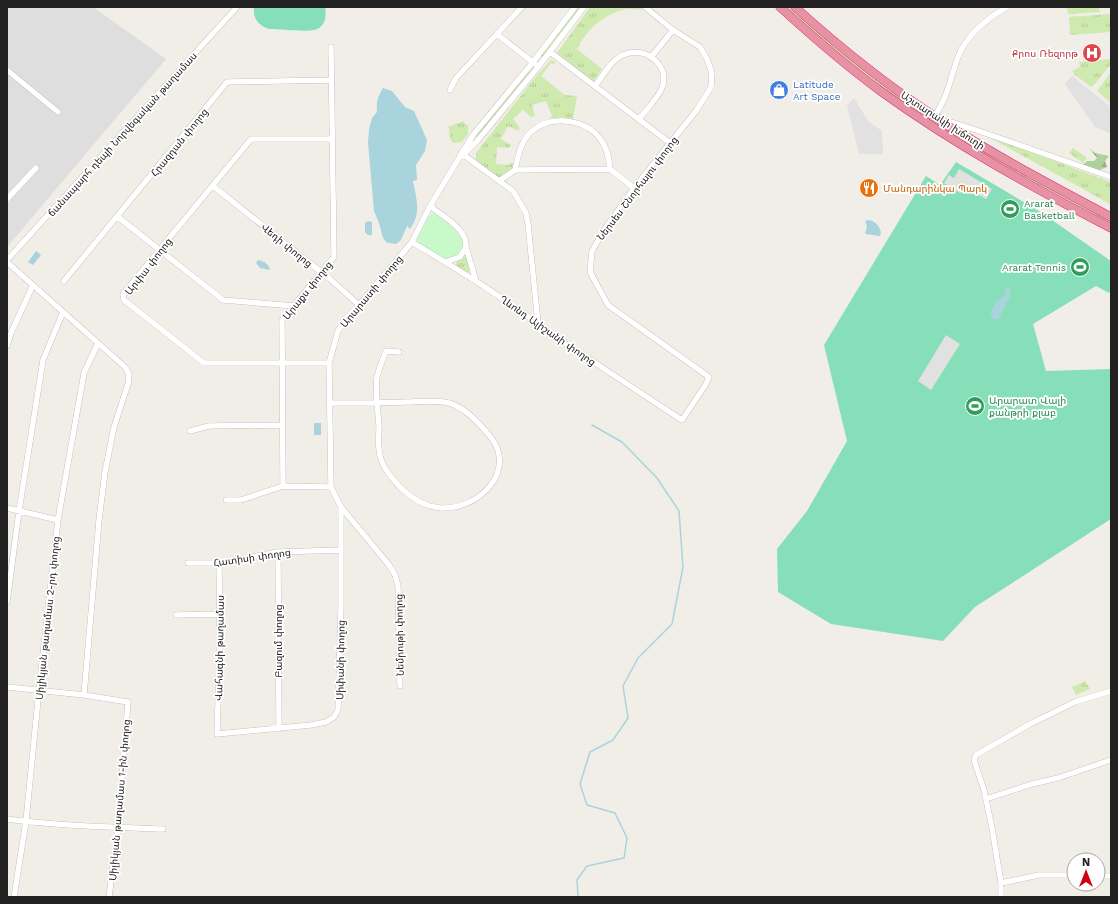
<svg xmlns="http://www.w3.org/2000/svg" width="1118" height="904" font-family="'Work Sans','Noto Sans Armenian',sans-serif">
	<style>
		.residential { fill: #dfdede }
		.grass { fill: url(#grass-tufts) }
		.forest { fill: url(#forest-firs) }
		.park { fill: #c7f9c9 }
		.pitch { fill: #87dfb9 }
		.parking { fill: #e1e1e1 }
		.water { fill: #a9d4de }
		.lines { fill: none; stroke-linecap: round; stroke-linejoin: round }
		.stream { stroke: #a9d4de; stroke-width: 1.5 }
		.minor-casing { stroke: #a8a8a8; stroke-width: 6 }
		.highway-casing { stroke: #da2a6e; stroke-width: 9 }
		.minor { stroke: #fff; stroke-width: 5.5 }
		.highway { stroke: #e791a5; stroke-width: 8 }
		.labels { text-anchor: middle; stroke-width: 3.5; stroke-linejoin: round; paint-order: stroke }
		.health-label { font-size: 10px; fill: #be3a42; stroke: #fff; text-anchor: end }
		.shop-label { font-size: 10px; fill: #366cbe; stroke: #fff; text-anchor: start }
		.street-label { font-size: 10px; fill: #212121; stroke: #fff }
		.food-label { font-size: 10px; fill: #c56008; stroke: #fff; text-anchor: start }
		.leisure-label { font-size: 10px; fill: #27864d; stroke: #fff; text-anchor: start }
	</style>
	<defs>
		<pattern id="grass-tufts" width="24" height="20" patternUnits="userSpaceOnUse"><rect width="24" height="20" fill="#cfeaaf"/><path d="M3 7l-1-3M5 7V3M7 7l1-3M15 17l-1-3M17 17v-4M19 17l1-3" fill="none" stroke="#b1c896"/></pattern>
		<pattern id="forest-firs" width="22" height="20" patternUnits="userSpaceOnUse"><rect width="22" height="20" fill="#aed09d"/><path d="M5 1l3.5 6h-7zM16 11l3.5 6h-7z" fill="#95b287"/></pattern>
	</defs>
	<rect width="100%" height="100%" fill="#f1eee8"/>
	<path class="residential" d="M 7,7 L 93,7 L 166,59 L 7,247 Z"/>
	<path class="grass" d="M 578,7 L 581,7 L 542,57 L 540,56 Z
		M 590,7 L 640,7 L 643,9 C 638,10 632,9 627,9 C 605,13 587,29 577,49 L 602,69 L 593,82 L 557,53 Z
		M 784,7 L 791,7 L 827,40 L 873,76 L 1111,220 L 1111,224 C 1039,186 966,148 899,101 C 859,73 822,39 784,7 Z
		M 1067,7 L 1099,7 L 1100,12 L 1068,14 Z
		M 1110,14 L 1111,32 L 1070,35 L 1069,17 Z
		M 1111,59 L 1111,64 L 1094,85 L 1091,87 L 1075,75 L 1072,71 L 1080,67 L 1079,62 Z
		M 551,60 L 556,62 L 554,64 L 551,63 L 541,76 L 565,95 L 577,96 L 573,119 L 551,120 L 550,117 L 552,116 L 546,101 L 532,105 L 535,116 L 531,117 L 523,110 L 513,119 L 520,128 L 518,131 L 508,126 L 501,139 L 511,145 L 509,148 L 497,147 L 496,164 L 509,165 L 510,163 L 514,163 L 514,169 L 499,178 L 476,160 L 476,153 L 533,80 Z
		M 529,71 L 530,72 L 478,136 L 476,135 Z
		M 1111,72 L 1111,103 L 1097,91 Z
		M 464,121 L 464,123 L 468,126 L 468,134 L 462,142 L 453,143 C 448,139 451,132 448,127 Z
		M 987,136 L 1111,182 L 1111,201 L 1110,204 Z
		M 1073,148 L 1087,158 L 1083,163 L 1069,153 Z
		M 462,256 L 464,256 L 466,257 L 470,270 L 469,272 L 466,273 L 456,265 L 456,262 Z
		M 1085,681 L 1090,689 L 1076,695 L 1072,687 Z"/>
	<path class="forest" d="M 1089,148 L 1095,153 L 1109,156 L 1105,161 L 1107,167 L 1097,171 L 1082,166 L 1087,161 L 1094,161 L 1097,158 Z"/>
	<path class="park" d="M 433,213 L 437,215 C 446,222 476,243 458,255 C 453,258 448,260 443,258 C 435,254 426,248 419,243 L 417,239 L 428,217 Z"/>
	<path class="pitch" d="M 254,7 L 325,7 C 327,16 325,28 314,30 C 303,32 281,29 269,29 C 258,25 253,19 254,7 Z
		M 956,162 L 1039,211 L 1111,261 L 1111,289 L 1109,293 L 1096,286 L 1033,324 L 1046,371 L 1111,369 L 1111,519 L 975,607 L 943,641 L 831,624 L 778,592 L 777,549 L 807,511 L 847,441 L 824,345 L 926,176 L 940,185 Z"/>
	<path class="parking" d="M 1072,76 L 1111,107 L 1111,134 L 1095,127 L 1065,84 Z
		M 854,98 L 868,121 L 882,131 L 883,154 L 859,154 L 847,105 Z
		M 959,169 L 992,189 L 986,199 L 964,186 L 960,193 L 944,183 L 949,175 L 954,178 Z
		M 946,335 L 960,344 L 931,390 L 918,381 Z"/>
	<path class="water" d="M 383,88 L 392,91 L 405,107 L 414,111 L 427,140 L 425,151 L 416,165 L 417,180 L 413,181 C 416,198 422,213 410,229 L 407,226 L 401,240 L 396,244 L 389,243 L 388,242 L 387,243 L 383,238 L 379,223 L 374,211 L 368,143 L 369,129 L 372,118 L 377,112 C 376,102 378,96 383,88 Z
		M 867,220 C 875,220 880,226 881,233 L 880,236 L 865,234 L 867,226 L 865,222 Z
		M 367,221 L 372,222 L 372,235 L 367,235 L 367,233 L 365,233 L 365,223 L 367,222 Z
		M 36,251 L 41,255 L 33,265 L 28,262 Z
		M 258,260 C 264,261 269,264 270,270 L 260,268 L 256,263 Z
		M 1007,287 L 1011,289 L 1009,293 L 1011,297 L 1005,303 L 1006,306 L 1001,313 L 1000,318 L 997,320 L 993,319 C 988,312 993,306 998,300 L 1001,300 L 1006,293 L 1005,289 Z
		M 314,423 L 321,423 L 321,435 L 314,435 Z"/>
	<g class="lines">
		<path class="stream" d="M 578,897 L 577,880 L 587,866 L 624,858 L 627,838 L 615,813 L 587,805 L 580,784 L 590,752 L 613,740 L 628,718 L 623,686 L 638,658 L 672,624 L 683,567 L 679,511 L 657,478 L 622,442 L 592,425"/>
		<defs>
			<path id="minor" d="M 497,34 L 535,64
				M 550,52 L 670,143
				M 652,56 L 673,30
				M 7,70 L 58,112
				M 595,86 C 603,76 611,60 623,55 C 645,44 673,67 661,90 C 656,100 646,110 639,119
				M 450,90 L 456,78 L 522,7
				M 934,117 C 948,97 950,79 958,57 C 967,34 986,19 1007,7
				M 945,122 L 951,122 L 982,132 L 1111,177
				M 461,153 L 513,191 L 526,213 L 528,224 L 538,323
				M 462,156 L 478,140 L 539,66 L 584,7
				M 515,170 C 518,156 521,140 532,131 C 553,114 589,119 603,143 C 608,151 609,160 610,169
				M 499,181 L 515,170 L 610,169 L 634,188
				M 213,186 L 330,279 L 359,305
				M 7,199 L 36,168
				M 430,206 C 442,216 467,228 466,247 L 476,281
				M 118,217 L 223,300 L 294,306
				M 412,242 C 460,271 510,301 554,336 L 682,420 L 706,384 L 709,377 L 608,305 L 590,272 L 592,251 L 604,230 L 634,188 L 696,111 L 711,87 L 712,73 L 707,59 L 700,47 L 673,30 L 645,7
				M 7,260 L 237,7
				M 7,262 L 126,368 L 129,374 L 128,384 L 114,427 L 105,472 L 99,520 L 84,695
				M 445,262 L 460,257 L 466,247
				M 64,281 L 227,82 L 331,80
				M 7,346 L 11,333 L 33,285
				M 329,363 L 204,363 L 124,300 L 123,294 L 251,139 L 331,139
				M 329,403 C 355,403 381,403 407,402 C 419,402 432,400 444,402 C 462,404 478,422 489,435 C 519,470 479,510 441,508 C 425,507 410,497 399,486 C 393,479 386,472 383,464 C 377,453 379,438 379,425 C 378,412 375,389 377,377 C 379,368 383,359 386,351 L 399,352
				M 190,431 L 209,426 L 282,425
				M 283,486 L 282,320 L 334,257 L 331,47
				M 226,500 L 241,500 L 283,486 L 331,487
				M 7,508 L 58,520
				M 278,552 L 279,729
				M 188,563 L 219,563 L 278,552 L 340,550
				M 219,563 L 220,643 L 217,734 L 311,725 L 326,722 L 334,717 L 338,710 L 341,607 L 341,507
				M 7,602 L 19,511 L 43,360 L 63,312
				M 176,615 L 220,614
				M 400,686 L 398,586 L 395,575 L 389,565 L 341,507 L 331,487 L 329,363 L 338,331 L 347,317 L 359,305 L 412,242 L 430,206 L 473,135 L 533,62 L 575,7
				M 7,687 L 84,695 L 128,702 L 118,828 L 109,897
				M 986,799 L 1032,784 L 1058,778 L 1111,760
				M 7,819 C 59,826 111,827 163,829
				M 1098,876 L 1111,876
				M 1001,883 L 1039,875 L 1074,875
				M 14,897 L 26,821 L 39,690 L 58,520 L 84,373 L 98,343
				M 1001,897 L 1001,883 L 992,828 L 984,790 L 974,760 L 976,755 L 1030,724 L 1075,702 L 1111,691"/>
			<path id="highway" d="M 780,7 C 813,37 846,66 882,92 C 954,144 1032,187 1111,228
				M 795,7 C 839,47 884,83 934,116 C 990,153 1051,185 1111,217"/>
		</defs>
		<use href="#minor" class="minor-casing"/>
		<use href="#highway" class="highway-casing"/>
		<use href="#minor" class="minor"/>
		<use href="#highway" class="highway"/>
	</g>
	<defs>
		<symbol id="hospital-disc" viewBox="-11 -11 22 22"><circle r="9.5" fill="#e0444e" stroke="#fff"/><path d="M-5-5h3v3.5h4V-5h3V5h-3V1.5h-4V5h-3Z" fill="#fff"/></symbol>
		<symbol id="shop-disc" viewBox="-11 -11 22 22"><circle r="9.5" fill="#3f7fe0" stroke="#fff"/><path d="M-5-2.5h2.3a2.7 3.5 0 0 1 5.4 0H5L5.5 6h-11ZM-1.5-2.5h3a1.5 2.3 0 0 0-3 0Z" fill="#fff"/></symbol>
		<symbol id="restaurant-disc" viewBox="-11 -11 22 22"><circle r="9.5" fill="#e8710a" stroke="#fff"/><path d="M-5-6h1v4h1v-4h1v4h1v-4h1v5L-1.5 .5V6h-2V.5L-5-1ZM5-6V6H3V1.5H1.5Q1.5-4 5-6Z" fill="#fff"/></symbol>
		<symbol id="stadium-disc" viewBox="-11 -11 22 22"><circle r="9.5" fill="#2e9e5b" stroke="#fff"/><path d="M0-5a6.5 5 0 1 0 0 10a6.5 5 0 1 0 0-10ZM-3.5-1.8h7v3.6h-7Z" fill="#fff"/></symbol>
	</defs>
	<g fill-rule="evenodd">
		<use href="#hospital-disc" x="1081" y="42" width="22" height="22"/>
		<use href="#shop-disc" x="768" y="79" width="22" height="22"/>
		<use href="#restaurant-disc" x="858" y="177" width="22" height="22"/>
		<use href="#stadium-disc" x="999" y="198" width="22" height="22"/>
		<use href="#stadium-disc" x="1069" y="256" width="22" height="22"/>
		<use href="#stadium-disc" x="964" y="395" width="22" height="22"/>
	</g>
	<g class="labels">
		<g class="health-label">
			<text x="1078" y="57">Քրոս Ռեզորթ</text>
		</g>
		<g class="shop-label">
			<text x="793" y="88">Latitude<tspan x="793" dy="12">Art Space</tspan></text>
		</g>
		<g class="street-label">
			<text transform="translate(943 120) rotate(33)" y="4">Աշտարակի խճուղի</text>
			<text transform="translate(122 134) rotate(-48)" y="4">ճանապարհ դեպի Նորվեգական թաղամաս</text>
			<text transform="translate(179 142) rotate(-51)" y="4">Հրազդան փողոց</text>
			<text transform="translate(637 188) rotate(-53)" y="4">Ներսես Շնորհալու փողոց</text>
			<text transform="translate(287 245) rotate(39)" y="4">Վեդի փողոց</text>
			<text transform="translate(148 266) rotate(-52)" y="4">Արփա փողոց</text>
			<text transform="translate(307 290) rotate(-51)" y="4">Արաքս փողոց</text>
			<text transform="translate(371 291) rotate(-50)" y="4">Արարատի փողոց</text>
			<text transform="translate(548 330) rotate(35)" y="4">Ղևոնդ Ալիշանի փողոց</text>
			<text transform="translate(252 557) rotate(-8)" y="4">Հատիսի փողոց</text>
			<text transform="translate(47 618) rotate(-84)" y="4">Սիլիկյան թաղամաս 2-րդ փողոց</text>
			<text transform="translate(399 635) rotate(-91)" y="4">Նեմրութի փողոց</text>
			<text transform="translate(278 641) rotate(-90)" y="4">Բազում փողոց</text>
			<text transform="translate(219 648) rotate(-89)" y="4">Վահագնի թաղամաս</text>
			<text transform="translate(340 660) rotate(-89)" y="4">Սիփանի փողոց</text>
			<text transform="translate(119 800) rotate(-85)" y="4">Սիլիկյան թաղամաս 1-ին փողոց</text>
		</g>
		<g class="food-label">
			<text x="883" y="192">Մանդարինկա Պարկ</text>
		</g>
		<g class="leisure-label">
			<text x="1024" y="207">Ararat<tspan x="1024" dy="12">Basketball</tspan></text>
			<text x="1066" y="271" text-anchor="end">Ararat Tennis</text>
			<text x="989" y="404">Արարատ Վալի<tspan x="989" dy="12">քանթրի քլաբ</tspan></text>
		</g>
	</g>
	<rect width="1118" height="904" fill="none" stroke="#212121" stroke-width="16"/>
	<g transform="translate(1086 872)"><circle r="19" fill="#ffffff" stroke="#a6a6a6"/>
	<path d="M0-3L7 15L0 10L-7 15Z" fill="#d1020b"/>
	<text y="-6" font-size="11" font-weight="bold" text-anchor="middle" fill="#212121">N</text>
	</g>
</svg>
